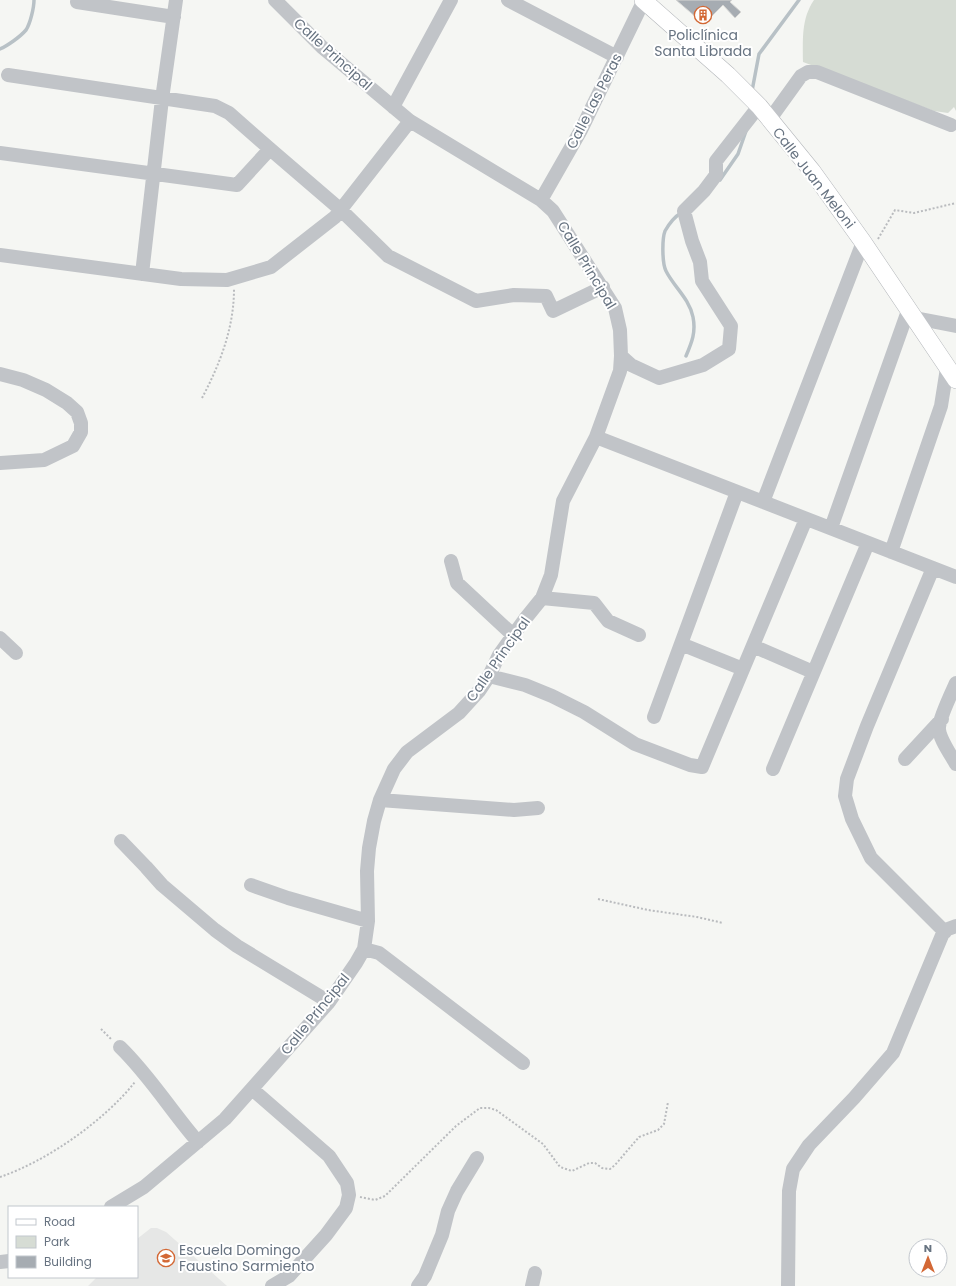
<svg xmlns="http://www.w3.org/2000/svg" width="956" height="1286" font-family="Poppins,sans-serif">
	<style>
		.built { fill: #e6e7e6 }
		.green { fill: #d6dcd4 }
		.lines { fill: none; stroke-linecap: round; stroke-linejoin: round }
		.stream { stroke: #b8c1c6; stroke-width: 3.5 }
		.building { fill: #a6acb2; stroke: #d7d7d5 }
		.major-casing { stroke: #b3b6ba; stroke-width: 18 }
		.path { stroke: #b9bbbe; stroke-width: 2; stroke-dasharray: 2 2; stroke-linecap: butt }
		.minor { stroke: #c1c4c8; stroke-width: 14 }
		.major { stroke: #fff; stroke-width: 17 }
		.labels { text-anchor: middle; stroke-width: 4; stroke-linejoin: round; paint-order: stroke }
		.poi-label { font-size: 14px; fill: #677381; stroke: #fff }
		.street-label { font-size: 14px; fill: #677381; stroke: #fff }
	</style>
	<rect width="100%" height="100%" fill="#f5f6f3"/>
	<path class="built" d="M 151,1228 L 157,1228 L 166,1232 L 227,1286 L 88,1286 L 97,1277 L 137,1277 L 137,1239 Z"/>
	<path class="green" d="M 814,0 L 956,0 L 956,111 L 954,107 L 948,113 L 934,111 L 803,62 C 803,40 801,19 814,0 Z"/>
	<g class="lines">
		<path class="stream" d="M 0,49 C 7,46 20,37 26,30 C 30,24 34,8 34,0
			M 752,91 L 759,54 L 799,0
			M 720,180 L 738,154 L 746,131
			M 681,213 C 674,217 669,224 665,231 C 662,239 662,263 666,271 C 674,287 689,298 693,317 C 696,332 692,342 686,356"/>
	</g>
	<path class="building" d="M 676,0 L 732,0 L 730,2 L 741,12 L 735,18 L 723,5 L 704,24 Z"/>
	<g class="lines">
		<defs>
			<path id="major" d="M 643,0 L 728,75 L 759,106 L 812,171 L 863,242 L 956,380"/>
		</defs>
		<use href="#major" class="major-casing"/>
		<path class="path" d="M 878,239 L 895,210 L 914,213 L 956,203
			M 202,398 C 220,364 234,328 234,289
			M 598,899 L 648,910 L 697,917 L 723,923
			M 101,1029 L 111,1039
			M 0,1177 C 47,1161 104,1121 135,1082
			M 360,1197 L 375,1200 L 385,1196 L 456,1126 L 480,1108 L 489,1108 L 496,1110 L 543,1144 L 560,1167 L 572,1171 L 589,1163 L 595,1163 L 602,1168 L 610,1169 L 615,1165 L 639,1137 L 658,1130 L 664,1124 L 668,1102"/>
		<path class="minor" d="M 508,0 L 617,57
			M 77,2 L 174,17
			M 8,75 L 215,106 L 229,113 L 270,149 L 341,210 L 388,256 L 476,301 L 514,295 L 546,296 L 553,311 L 603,287
			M 393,107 L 451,0
			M 770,119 L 801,76 L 808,72 L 817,72 L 951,125
			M 0,153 L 237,185 L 270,149
			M 541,200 L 581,130 L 644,0
			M 0,255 L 181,279 L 227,280 L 271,267 L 335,217 L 410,121
			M 142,274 L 162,99 L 176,0
			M 915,318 L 956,326
			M 621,356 L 631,365 L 659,378 L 703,365 L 729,349 L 731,326 L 702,281 L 700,262 L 692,241 L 684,211 L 704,191 L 716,175 L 716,161 L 759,106
			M 0,374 L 23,380 L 46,390 L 67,403 L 77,412 L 81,423 L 81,432 L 73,446 L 44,460 L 0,463
			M 596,437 L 956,577
			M 763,502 L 863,242
			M 831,528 L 909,308
			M 891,552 L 941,406 L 947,368
			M 451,561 L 457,583 L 513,635
			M 933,568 L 867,726 L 847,779 L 845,796 L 852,819 L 871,858 L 945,932
			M 542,598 L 594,603 L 608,621 L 639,635
			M 0,638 L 16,653
			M 681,644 L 743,669
			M 753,646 L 813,672
			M 489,676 L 525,685 L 552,696 L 584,712 L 635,744 L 690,765 L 702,767 L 806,519
			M 956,683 C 951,694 940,717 939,727 C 938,737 951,755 956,764
			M 654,717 L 737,492
			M 905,759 L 942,719
			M 773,769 L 868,543
			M 380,800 L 514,810 L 538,808
			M 121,841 L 146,867 L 162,885 L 215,930 L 237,946 L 329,1002
			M 251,885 L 288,898 L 368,921
			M 364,949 L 379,953 L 523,1063
			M 120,1047 C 150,1076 171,1111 198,1142
			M 252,1089 L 329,1156 L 347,1183 L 349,1195 L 346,1208 L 326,1235 L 289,1276 L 272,1286
			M 111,1207 L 144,1187 L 225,1119 L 329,1002 L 356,963 L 364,949 L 368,921 L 367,871 L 369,848 L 374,821 L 380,800 L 394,769 L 407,752 L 459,713 L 479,691 L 489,676 L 499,655 L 525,619 L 542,598 L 551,575 L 563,501 L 596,437 L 620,371 L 621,356 L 620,330 L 615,308 L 553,211 L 541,200 L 410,121 L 323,48 L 275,0
			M 0,1262 L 9,1261
			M 418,1286 L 425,1276 L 442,1235 L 448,1211 L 457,1191 L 477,1158
			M 532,1286 L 535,1273
			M 788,1286 L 789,1191 L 793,1169 L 809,1145 L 854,1098 L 893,1053 L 943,933 L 948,929 L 956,926"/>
		<use href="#major" class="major"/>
	</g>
	<defs>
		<symbol id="building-ring" viewBox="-11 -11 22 22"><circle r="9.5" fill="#fff" stroke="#d36835" stroke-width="1.5"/><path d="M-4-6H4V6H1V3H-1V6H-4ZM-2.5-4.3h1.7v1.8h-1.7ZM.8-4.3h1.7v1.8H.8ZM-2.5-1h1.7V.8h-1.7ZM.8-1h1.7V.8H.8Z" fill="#d36835"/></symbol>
		<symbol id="school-ring" viewBox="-11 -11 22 22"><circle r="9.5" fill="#fff" stroke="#d36835" stroke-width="1.5"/><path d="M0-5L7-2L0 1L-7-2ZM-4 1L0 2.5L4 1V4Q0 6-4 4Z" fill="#d36835"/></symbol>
	</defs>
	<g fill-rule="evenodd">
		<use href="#building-ring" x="693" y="5" width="20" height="20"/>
		<use href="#school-ring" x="156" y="1248" width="20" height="20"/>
	</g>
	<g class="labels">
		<g class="poi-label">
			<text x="703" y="40">Policlínica<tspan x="703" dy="16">Santa Librada</tspan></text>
			<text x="179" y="1255" text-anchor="start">Escuela Domingo<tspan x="179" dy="16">Faustino Sarmiento</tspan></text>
		</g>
		<g class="street-label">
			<text transform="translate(333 54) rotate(42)" y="5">Calle Principal</text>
			<text transform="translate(594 101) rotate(-63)" y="5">Calle Las Peras</text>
			<text transform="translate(814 178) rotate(52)" y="5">Calle Juan Meloni</text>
			<text transform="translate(587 265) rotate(59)" y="5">Calle Principal</text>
			<text transform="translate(498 659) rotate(-55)" y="5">Calle Principal</text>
			<text transform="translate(315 1014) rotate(-51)" y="5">Calle Principal</text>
		</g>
	</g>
	<rect x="8" y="1206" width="130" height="72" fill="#ffffff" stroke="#c2c7cd"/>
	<rect x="16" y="1219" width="20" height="6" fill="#ffffff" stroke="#c2c7cd"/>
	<text x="44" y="1226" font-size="12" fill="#677381">Road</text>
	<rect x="16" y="1236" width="20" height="12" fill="#d6dcd4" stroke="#c2c7cd"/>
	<text x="44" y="1246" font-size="12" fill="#677381">Park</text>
	<rect x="16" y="1256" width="20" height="12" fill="#a6acb2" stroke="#c2c7cd"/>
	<text x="44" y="1266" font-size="12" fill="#677381">Building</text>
	<g transform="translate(928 1258)"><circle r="19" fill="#ffffff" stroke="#c2c7cd"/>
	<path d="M0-3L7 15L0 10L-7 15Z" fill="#d36835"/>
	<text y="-6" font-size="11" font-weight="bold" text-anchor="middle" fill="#677381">N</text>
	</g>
</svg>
